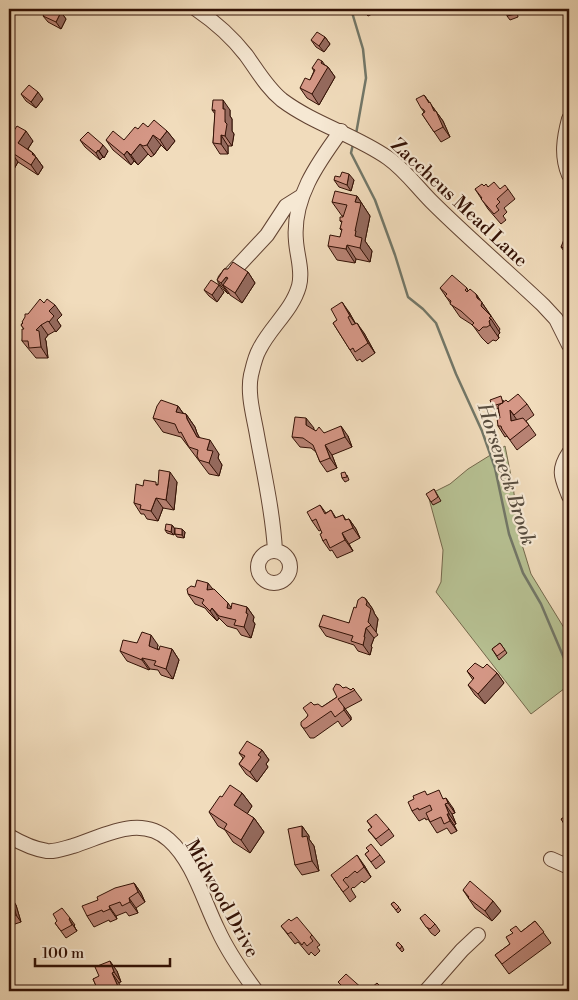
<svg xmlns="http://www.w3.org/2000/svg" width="578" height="1000" font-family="'Libre Bodoni',serif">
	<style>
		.green { fill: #b7c193; stroke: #74684c }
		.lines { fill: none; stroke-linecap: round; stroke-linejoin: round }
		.stream { stroke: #727768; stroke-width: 2.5 }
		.minor-casing { stroke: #624332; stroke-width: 16 }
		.minor { stroke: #f6e8d3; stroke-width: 14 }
		.wall { fill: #b78273; stroke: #321004 }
		.shaded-wall { fill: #956a5e; stroke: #321004 }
		.building { fill: #d59786; stroke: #321004 }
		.labels { text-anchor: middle; stroke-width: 4.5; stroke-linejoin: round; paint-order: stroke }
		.street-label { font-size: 19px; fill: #321004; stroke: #f6e8d3 }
		.water-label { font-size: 20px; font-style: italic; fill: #574c3e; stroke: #f6e8d3 }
	</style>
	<rect width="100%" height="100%" fill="#f1dcbc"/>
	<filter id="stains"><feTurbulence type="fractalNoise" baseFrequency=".004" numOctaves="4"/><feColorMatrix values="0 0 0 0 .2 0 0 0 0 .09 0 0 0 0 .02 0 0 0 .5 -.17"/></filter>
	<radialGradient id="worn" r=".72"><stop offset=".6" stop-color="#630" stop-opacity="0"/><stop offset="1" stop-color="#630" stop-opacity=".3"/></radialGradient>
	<path class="green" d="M 505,446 L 513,486 L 520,538 L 531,574 L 569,636 L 569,685 L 531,714 L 436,592 L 441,582 L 443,550 L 428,495 L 450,484 L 468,469 Z"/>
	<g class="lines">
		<path class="stream" d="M 351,9 L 363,49 L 366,78 L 356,134
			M 353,144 L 351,153 L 375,200 L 395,255 L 408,297 L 423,309 L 436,323 L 456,374 L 482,431 L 495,468 L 509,534 L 523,573 L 541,604 L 569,670"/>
		<defs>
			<path id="minor" d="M 196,9 C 215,22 232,37 246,55 C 257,70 267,88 282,100 C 314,124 355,135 388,158 C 405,170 417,187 431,201 C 467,237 506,270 543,305 L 556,319 L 569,345
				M 569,119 C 564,138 561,156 569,175
				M 225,280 L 267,235 L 286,206 L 302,196
				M 569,453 C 557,471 562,478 569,496
				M 275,551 C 273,512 264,474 257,435 C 254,417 247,394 251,375 C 253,367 255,357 259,350 C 270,327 292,311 299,286 C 303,271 297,256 296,241 C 292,199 317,164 341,131
				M258 567a16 16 0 1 1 32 0a16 16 0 1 1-32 0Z
				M 9,836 C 21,843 33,849 47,851 C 56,852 65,848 73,846 C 105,836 140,814 169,840 C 193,861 204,902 218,930 C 228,952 242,972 256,991
				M 551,859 L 569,867
				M 426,991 L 462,950 L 478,935"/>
		</defs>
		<use href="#minor" class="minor-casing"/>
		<use href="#minor" class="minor"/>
	</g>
	<path class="wall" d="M 362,9 L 382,9 L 368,16 Z
		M 61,12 L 66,19 L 61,29 L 48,22 L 43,16 Z
		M 517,12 L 518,17 L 510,20 L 507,16 Z
		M 325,37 L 330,44 L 324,52 L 316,47 L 311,40 Z
		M 325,65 L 328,67 L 335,77 L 319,105 L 307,98 L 300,88 L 310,80 L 314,71 L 312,68 Z
		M 21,94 L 43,99 L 36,108 L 26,101 Z
		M 424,95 L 443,121 L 450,137 L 441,142 L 422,114 L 424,112 L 421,108 Z
		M 212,110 L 230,110 L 230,116 L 232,119 L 232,131 L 234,134 L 232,146 L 228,146 L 228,154 L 220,154 L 213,143 L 215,114 Z
		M 148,127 L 167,131 L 175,141 L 167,151 L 161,145 L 154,155 L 151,157 L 148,154 L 138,165 L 134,161 L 131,165 L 113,150 L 106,140 L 124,140 Z
		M 9,138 L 33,141 L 28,149 L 33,153 L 43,167 L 38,175 L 18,162 L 14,169 L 9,166 Z
		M 80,140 L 108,151 L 104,158 L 103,157 L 100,160 L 85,147 Z
		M 334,180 L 354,180 L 351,191 L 339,187 Z
		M 484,186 L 500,189 L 508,189 L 515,199 L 504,208 L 507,212 L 503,216 L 506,220 L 501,224 L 488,209 L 475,189 Z
		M 357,196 L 370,216 L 365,241 L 372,251 L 370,262 L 356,259 L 355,263 L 337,260 L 328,246 L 340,237 L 342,231 L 340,229 L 342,223 L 340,221 L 343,216 L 342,216 L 332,202 Z
		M 569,239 L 569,274 L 565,268 L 569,255 L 566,254 L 561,247 Z
		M 224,269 L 248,272 L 255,283 L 242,303 L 230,295 L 229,293 L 228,294 L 224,290 L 217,280 Z
		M 440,288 L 467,288 L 468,291 L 476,294 L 500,329 L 499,331 L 500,333 L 498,335 L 499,338 L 496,341 L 493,340 L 488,344 L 482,338 L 474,327 L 471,324 L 460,317 Z
		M 204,290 L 224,292 L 217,302 L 209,296 Z
		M 44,303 L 62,315 L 57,320 L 61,326 L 56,332 L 55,331 L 48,335 L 45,339 L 46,341 L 48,358 L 36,358 L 22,341 L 24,329 L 21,325 L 28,314 Z
		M 349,312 L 355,323 L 364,333 L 375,353 L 362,362 L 360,359 L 357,361 L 333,323 Z
		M 503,400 L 504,402 L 527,404 L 534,415 L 526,421 L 536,435 L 517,450 L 507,436 L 505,437 L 498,426 L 500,418 L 498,408 L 494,410 L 492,406 Z
		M 178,406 L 183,413 L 186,414 L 195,427 L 197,433 L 199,437 L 219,454 L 218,458 L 222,465 L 219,476 L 209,474 L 181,437 L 163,432 L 153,418 Z
		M 314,428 L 313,429 L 316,431 L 324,433 L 348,436 L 352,447 L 332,455 L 337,468 L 327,472 L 320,462 L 316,452 L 311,448 L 300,447 L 292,437 Z
		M 347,475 L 349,480 L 345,482 L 342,478 Z
		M 177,482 L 174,510 L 163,508 L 158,521 L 147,519 L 144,514 L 141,514 L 134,503 L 143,486 Z
		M 434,489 L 441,501 L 433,505 L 431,502 Z
		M 320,505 L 326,513 L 331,510 L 336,518 L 343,515 L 346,520 L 349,519 L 356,529 L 360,538 L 349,544 L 353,551 L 337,558 L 332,550 L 330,551 L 323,541 L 322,533 L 321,530 L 319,531 L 312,521 Z
		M 172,525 L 175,529 L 174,535 L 167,533 L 165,530 Z
		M 185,532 L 184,538 L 177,537 L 175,534 Z
		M 213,590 L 231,608 L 247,607 L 254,617 L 253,621 L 255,624 L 251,638 L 241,635 L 237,629 L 227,626 L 219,618 L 217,621 L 209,613 L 205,608 L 195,604 L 188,594 Z
		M 365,598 L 372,608 L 374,612 L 374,613 L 378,619 L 376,632 L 378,635 L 374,638 L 371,646 L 372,647 L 370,655 L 358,651 L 354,645 L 326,636 L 319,626 L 349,623 Z
		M 137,643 L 158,645 L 157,649 L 172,649 L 179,660 L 173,679 L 161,675 L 158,670 L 150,669 L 149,670 L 127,661 L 120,651 Z
		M 500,643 L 507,653 L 499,660 L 492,649 Z
		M 483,668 L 497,673 L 504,683 L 485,704 L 475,695 L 468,685 L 473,680 L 467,671 Z
		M 343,688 L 351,690 L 353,688 L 362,700 L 345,709 L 351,717 L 351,720 L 342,727 L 338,721 L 314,738 L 310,738 L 301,725 L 307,717 L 314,705 L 322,707 L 337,697 Z
		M 262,750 L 269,760 L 266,764 L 268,767 L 257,782 L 246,774 L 239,764 L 243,758 L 239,753 Z
		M 242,793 L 252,806 L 247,814 L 254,818 L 264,832 L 250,853 L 233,842 L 225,830 L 218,826 L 209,812 L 222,797 Z
		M 428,795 L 444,799 L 453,808 L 455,813 L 452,814 L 456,824 L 454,825 L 457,831 L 451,834 L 447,828 L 437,833 L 428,819 L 426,820 L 425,818 L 419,821 L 412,811 Z
		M 367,821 L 389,829 L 394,836 L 381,846 L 368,830 L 372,828 Z
		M 302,826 L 309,836 L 309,839 L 314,846 L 319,871 L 302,875 L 295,865 Z
		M 369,851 L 380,855 L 385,862 L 376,869 L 365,854 Z
		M 364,865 L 371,877 L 364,883 L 362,881 L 354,888 L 353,887 L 351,889 L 356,897 L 350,902 L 331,875 Z
		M 134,883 L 141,893 L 145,902 L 136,908 L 138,913 L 129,916 L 126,912 L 116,916 L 117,919 L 110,922 L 109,920 L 94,927 L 87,916 L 98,900 Z
		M 463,890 L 501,911 L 492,921 L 475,908 Z
		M 9,899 L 16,905 L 21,922 L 12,925 L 9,920 Z
		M 394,902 L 401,910 L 398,913 L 391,904 Z
		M 420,918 L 435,924 L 440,931 L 435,936 L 431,933 Z
		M 291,921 L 312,935 L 320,945 L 317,947 L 320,951 L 315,956 L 311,952 L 309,955 L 298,942 L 295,944 L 281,926 Z
		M 535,921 L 551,943 L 509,974 L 495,955 L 510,944 L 521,932 Z
		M 55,923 L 75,925 L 74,926 L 77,931 L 66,938 Z
		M 396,945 L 402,946 L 404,950 L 402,952 Z
		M 117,971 L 121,982 L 97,988 L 93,979 Z"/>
	<path class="shaded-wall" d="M 61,12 L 66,19 L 61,29 L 56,22 Z
		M 325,37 L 330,44 L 324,52 L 319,46 Z
		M 322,61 L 327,68 L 328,67 L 335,77 L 319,105 L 312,94 Z
		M 38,92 L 43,99 L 36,108 L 31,102 Z
		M 424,95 L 443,121 L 450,137 L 443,127 Z
		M 223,100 L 230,110 L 230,116 L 232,119 L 232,131 L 234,134 L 232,146 L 225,136 L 225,122 L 223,109 Z
		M 9,120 L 13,126 L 9,132 Z
		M 26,131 L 33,141 L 25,153 L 18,143 Z
		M 167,131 L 175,141 L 167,151 L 160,140 Z
		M 153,135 L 161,145 L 154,155 L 147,145 Z
		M 221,135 L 228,146 L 228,154 L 221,144 Z
		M 140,144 L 148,154 L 138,165 L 131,155 Z
		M 103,145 L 108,151 L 104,158 L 99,151 Z
		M 98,150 L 103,157 L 100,160 L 96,153 Z
		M 127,151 L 134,161 L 131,165 L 124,155 Z
		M 11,152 L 18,162 L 14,169 L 9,162 L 9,156 Z
		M 33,153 L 43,167 L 38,175 L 31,165 L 32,154 Z
		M 349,174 L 354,180 L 351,191 L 347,185 Z
		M 357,196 L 370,216 L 365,241 L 372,251 L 370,262 L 360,248 L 355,236 L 355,202 Z
		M 347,245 L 356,259 L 355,263 L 346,249 Z
		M 248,272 L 255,283 L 242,303 L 235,293 Z
		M 226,277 L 233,287 L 223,285 L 229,293 L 228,294 L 221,283 Z
		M 219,285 L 224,292 L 217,302 L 212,295 Z
		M 476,294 L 491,316 L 491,317 L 481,306 Z
		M 342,302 L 349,312 L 357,326 L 350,316 Z
		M 55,305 L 62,315 L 57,320 L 61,326 L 56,332 L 49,322 L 49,311 Z
		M 491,319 L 500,333 L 498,335 L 499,338 L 490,325 L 489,321 Z
		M 357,323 L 364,333 L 375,353 L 368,343 Z
		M 41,325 L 48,335 L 45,339 L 46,341 L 48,358 L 41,347 L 36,330 Z
		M 178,406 L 187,419 L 176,412 Z
		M 510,410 L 517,420 L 511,421 Z
		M 186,414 L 195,427 L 197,433 L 206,450 L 197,437 L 187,419 Z
		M 306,418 L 314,428 L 313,435 L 306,425 Z
		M 341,426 L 348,436 L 352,447 L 345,437 Z
		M 210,440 L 219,454 L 218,458 L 222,465 L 219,476 L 209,463 L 207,450 Z
		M 325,445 L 332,455 L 337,468 L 330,458 Z
		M 170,472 L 177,482 L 174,510 L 166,500 Z
		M 156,498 L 163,508 L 158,521 L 151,511 Z
		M 349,519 L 356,529 L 360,538 L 353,528 Z
		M 172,525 L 175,529 L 174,535 L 171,532 Z
		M 182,529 L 185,532 L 184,538 L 182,535 Z
		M 342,533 L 349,544 L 353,551 L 345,540 Z
		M 208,583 L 216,593 L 207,590 Z
		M 365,598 L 372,608 L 374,612 L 374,613 L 378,619 L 376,632 L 368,622 Z
		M 228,603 L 235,613 L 227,608 Z
		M 247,607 L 254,617 L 253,621 L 255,624 L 251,638 L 244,627 Z
		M 212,608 L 219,618 L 217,621 L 210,611 Z
		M 366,628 L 374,638 L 371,646 L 372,647 L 370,655 L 363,645 L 364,637 Z
		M 151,635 L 158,645 L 156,657 L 149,646 Z
		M 172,649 L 179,660 L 173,679 L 166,669 Z
		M 142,658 L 150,669 L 149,670 L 142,660 Z
		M 497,673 L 504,683 L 485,704 L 478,694 Z
		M 344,707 L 351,717 L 351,720 L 344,710 Z
		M 262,750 L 269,760 L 266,764 L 268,767 L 257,782 L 250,772 L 258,755 Z
		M 242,793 L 252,806 L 244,819 L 234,805 Z
		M 446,798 L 453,808 L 455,813 L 448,803 Z
		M 445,804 L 452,814 L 456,824 L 449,814 Z
		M 447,814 L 454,825 L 457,831 L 450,821 Z
		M 254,818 L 264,832 L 250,853 L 241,840 Z
		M 302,826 L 309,836 L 309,839 L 314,846 L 319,871 L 312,861 L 302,837 Z
		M 357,855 L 364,865 L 371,877 L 364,867 Z
		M 134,883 L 141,893 L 145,902 L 138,892 Z
		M 12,898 L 16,905 L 21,922 L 16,915 Z
		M 129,898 L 136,908 L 138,913 L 130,902 Z
		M 493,901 L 501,911 L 492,921 L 485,911 Z
		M 109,906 L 116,916 L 117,919 L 110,909 Z
		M 70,918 L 75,925 L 74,926 L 77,931 L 69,919 Z
		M 110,961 L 117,971 L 121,982 L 114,972 Z
		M 112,973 L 119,983 L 123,991 L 120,991 Z"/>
	<path class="building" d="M 47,9 L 53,9 L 61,12 L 56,22 L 43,16 Z
		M 514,9 L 516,14 L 507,16 L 506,11 Z
		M 317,32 L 325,37 L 319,46 L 311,40 Z
		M 318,59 L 322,61 L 321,63 L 328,67 L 312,94 L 300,88 L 305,78 L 310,80 L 315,70 L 312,68 Z
		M 29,85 L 38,92 L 31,102 L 21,94 Z
		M 424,95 L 429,103 L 430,102 L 434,111 L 436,111 L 443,127 L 434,132 L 422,114 L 425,112 L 424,110 L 421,108 L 416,99 Z
		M 213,100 L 223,100 L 223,109 L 225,109 L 225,122 L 227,124 L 225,136 L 221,135 L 221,144 L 213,143 L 215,110 L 212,110 Z
		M 154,120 L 167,131 L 160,140 L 153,135 L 147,145 L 143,146 L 140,144 L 131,155 L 127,151 L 124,155 L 106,140 L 113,131 L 124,140 L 135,127 L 138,129 L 143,123 L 148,127 Z
		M 17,126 L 26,131 L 18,143 L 33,153 L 32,154 L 36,157 L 31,165 L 11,152 L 9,156 L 9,138 Z
		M 88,132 L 103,145 L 99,151 L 98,150 L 96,153 L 80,140 Z
		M 342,172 L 349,174 L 347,185 L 334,180 L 335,176 L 340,177 Z
		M 494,182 L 500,189 L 505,185 L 508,189 L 497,199 L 500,202 L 496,206 L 499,210 L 494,214 L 481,199 L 482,198 L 475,189 L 482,184 L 484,186 L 486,184 L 488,187 Z
		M 335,191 L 357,196 L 355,202 L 361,203 L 355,231 L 356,231 L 355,236 L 362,238 L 360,248 L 347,245 L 346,249 L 328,246 L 330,235 L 340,237 L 342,229 L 340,229 L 342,221 L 340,221 L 340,217 L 343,217 L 347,205 L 332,202 Z
		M 565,237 L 569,239 L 569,250 L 561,247 Z
		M 569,254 L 569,270 L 565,268 Z
		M 233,262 L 248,272 L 235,293 L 223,285 L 228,278 L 226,277 L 221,283 L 217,280 L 224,269 L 228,269 Z
		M 452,275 L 467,288 L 465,290 L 467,292 L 470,289 L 476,294 L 477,298 L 482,302 L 481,306 L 491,316 L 489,318 L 491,319 L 489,321 L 490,325 L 487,327 L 483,327 L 479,331 L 472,325 L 474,323 L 461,311 L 450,304 L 451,301 L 445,296 L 447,294 L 440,288 Z
		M 211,280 L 219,285 L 212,295 L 204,290 Z
		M 40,299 L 44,303 L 47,299 L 55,305 L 49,311 L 54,316 L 49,322 L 48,321 L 41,325 L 36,330 L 39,331 L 41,347 L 29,348 L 28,341 L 22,341 L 22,329 L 24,329 L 21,325 L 23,323 L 22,322 L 25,317 L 25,314 L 28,314 Z
		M 342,302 L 350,316 L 348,317 L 352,325 L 357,323 L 368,343 L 355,352 L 353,348 L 350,350 L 333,323 L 337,320 L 331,309 Z
		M 518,394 L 527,404 L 514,415 L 510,410 L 511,421 L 523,418 L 529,425 L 510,440 L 502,429 L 501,426 L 498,426 L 497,418 L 500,418 L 498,406 L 506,400 L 508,402 Z
		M 501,396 L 503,403 L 492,406 L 490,400 Z
		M 161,400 L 178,406 L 176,412 L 186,414 L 187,419 L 197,437 L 210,440 L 207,450 L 213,451 L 209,463 L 199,460 L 197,456 L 198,450 L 189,447 L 181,432 L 179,433 L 175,424 L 153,418 L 157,406 Z
		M 295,417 L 306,418 L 306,425 L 316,431 L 319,427 L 324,433 L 341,426 L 345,437 L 325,445 L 330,458 L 320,462 L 313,445 L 303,438 L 292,437 Z
		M 159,470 L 170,472 L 166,500 L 156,498 L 151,511 L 140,509 L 141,505 L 134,503 L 136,484 L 143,486 L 144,480 L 156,482 L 156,485 L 158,485 Z
		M 345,472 L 347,477 L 342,478 L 341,473 Z
		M 434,489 L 438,497 L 431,502 L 426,494 Z
		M 320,505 L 325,514 L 331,510 L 335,518 L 343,515 L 345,520 L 349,519 L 353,528 L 342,533 L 345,540 L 330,548 L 326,539 L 323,541 L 320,534 L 322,533 L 316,519 L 312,521 L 307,512 Z
		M 166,524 L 172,525 L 171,532 L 165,530 Z
		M 175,528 L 182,529 L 182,535 L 175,534 Z
		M 197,580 L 208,583 L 207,590 L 214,589 L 228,603 L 227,608 L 231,609 L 232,603 L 247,607 L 246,613 L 248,614 L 244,627 L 234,625 L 236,620 L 219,616 L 212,608 L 210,611 L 202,603 L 204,600 L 203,599 L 188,594 L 187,589 L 191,586 L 195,587 Z
		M 362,597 L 365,598 L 367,602 L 366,605 L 371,609 L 368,622 L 371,625 L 366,628 L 364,637 L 365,637 L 363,645 L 351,641 L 353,636 L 319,626 L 323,615 L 349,623 L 354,607 L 356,608 L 358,600 Z
		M 142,632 L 151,635 L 149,646 L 159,650 L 160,646 L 172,649 L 166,669 L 154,665 L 156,661 L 142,658 L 142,660 L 120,651 L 123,640 L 137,643 Z
		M 500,643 L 505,650 L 497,656 L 492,649 Z
		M 475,663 L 483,668 L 487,664 L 497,673 L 478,694 L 468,685 L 474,678 L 467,671 Z
		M 336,684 L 340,685 L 343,688 L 346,687 L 351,690 L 353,688 L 355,690 L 338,699 L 344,707 L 344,710 L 335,717 L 331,711 L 306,728 L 303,728 L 301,725 L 301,722 L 307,717 L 308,715 L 303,708 L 311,702 L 314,705 L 318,704 L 322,707 L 337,697 L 333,689 Z
		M 247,741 L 262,750 L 258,755 L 261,757 L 250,772 L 239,764 L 245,756 L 239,753 Z
		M 230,785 L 242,793 L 234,805 L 254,818 L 241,840 L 224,829 L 227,824 L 209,812 L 220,796 L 222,797 Z
		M 439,790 L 443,799 L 446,798 L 448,803 L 445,804 L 449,814 L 447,814 L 450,821 L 444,824 L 441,817 L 430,822 L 426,813 L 432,810 L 430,805 L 419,810 L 418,808 L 412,811 L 408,802 L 414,799 L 413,796 L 425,791 L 427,795 Z
		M 376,814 L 389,829 L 376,839 L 368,830 L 372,827 L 367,821 Z
		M 569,814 L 569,828 L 567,829 L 561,819 Z
		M 302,826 L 302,837 L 307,836 L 312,861 L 295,865 L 288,829 Z
		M 371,844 L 380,855 L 371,862 L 365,854 L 369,851 L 366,848 Z
		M 357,855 L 364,867 L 357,873 L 355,871 L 347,878 L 346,877 L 343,880 L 349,887 L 343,892 L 331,875 Z
		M 470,881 L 493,901 L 485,911 L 468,898 L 469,897 L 463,890 Z
		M 134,883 L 138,892 L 129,898 L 130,902 L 122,906 L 120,902 L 109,906 L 110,909 L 103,912 L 102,910 L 87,916 L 82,906 L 98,900 L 97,897 L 115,888 Z
		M 12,898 L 16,915 L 9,917 L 9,899 Z
		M 394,902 L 399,907 L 396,910 L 391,904 Z
		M 62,908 L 70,918 L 69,919 L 72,925 L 61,931 L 55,923 L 57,921 L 53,914 Z
		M 425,914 L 435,924 L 430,929 L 426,927 L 420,918 Z
		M 297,917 L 312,935 L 310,937 L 313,941 L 307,946 L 304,942 L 302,945 L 291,932 L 288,934 L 281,926 L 289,919 L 291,921 Z
		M 535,921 L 544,932 L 502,964 L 495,955 L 510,944 L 506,937 L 513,933 L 510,930 L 516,926 L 521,932 Z
		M 398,942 L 402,946 L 400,949 L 396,945 Z
		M 110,961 L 114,972 L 112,973 L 120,991 L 95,991 L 95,990 L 97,988 L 93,979 L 99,976 L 95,967 Z
		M 346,974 L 364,990 L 369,985 L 371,988 L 377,983 L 382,988 L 380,991 L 345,991 L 346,990 L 338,982 Z"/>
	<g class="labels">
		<g class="street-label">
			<text transform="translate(460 202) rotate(43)" y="7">Zaccheus Mead Lane</text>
			<text transform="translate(223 898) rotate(61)" y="7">Midwood Drive</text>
		</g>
		<g class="water-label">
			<text transform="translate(507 474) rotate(72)" y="7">Horseneck Brook</text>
		</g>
	</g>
	<rect width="578" height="1000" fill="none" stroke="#f1dcbc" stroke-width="30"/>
	<rect x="10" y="10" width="558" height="980" fill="none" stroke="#321004" stroke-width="2.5"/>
	<rect x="15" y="15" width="548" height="970" fill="none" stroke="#321004"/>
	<path d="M35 958v8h135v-8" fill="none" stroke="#321004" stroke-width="2.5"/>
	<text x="42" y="958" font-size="15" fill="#321004" stroke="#f6e8d3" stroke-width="4" paint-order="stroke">100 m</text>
	<rect width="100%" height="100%" filter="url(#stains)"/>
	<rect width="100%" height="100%" fill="url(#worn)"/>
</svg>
